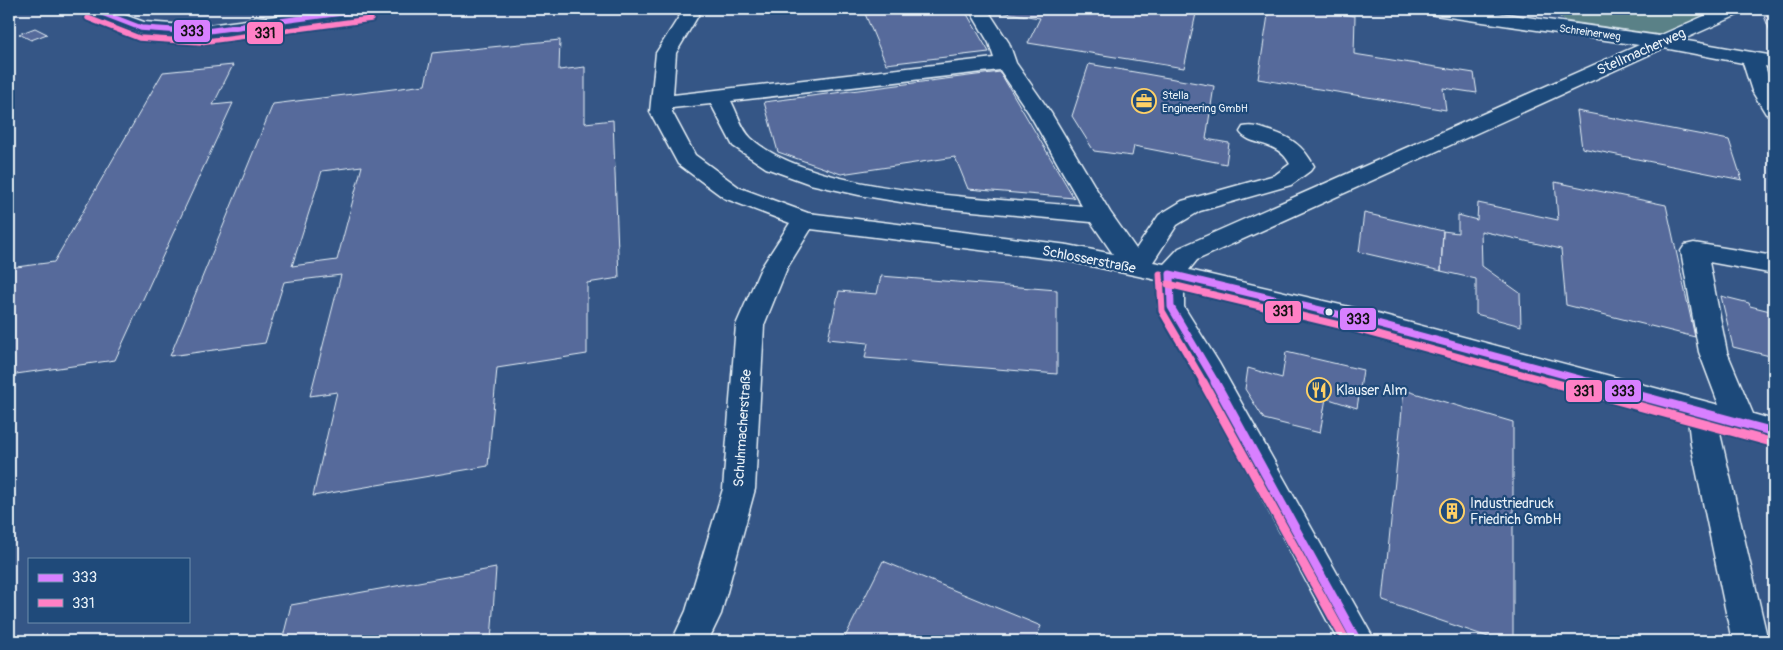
<svg xmlns="http://www.w3.org/2000/svg" width="1783" height="650" font-family="Pangolin,sans-serif">
	<style>
		.built { fill: #345786; fill-rule: evenodd }
		.green { fill: #5a8187; stroke: #a1b9c0 }
		.building { fill: #566b9b; stroke: #e8f1f8; fill-rule: evenodd }
		.lines { fill: none; stroke-linecap: round; stroke-linejoin: round }
		.minor-casing { stroke: #e8f1f8; stroke-width: 3 }
		.minor { fill: #1f4a7a; fill-rule: evenodd }
		.bus-1-far2-casing { stroke: #1f4a7a; stroke-width: 9 }
		.bus-1-far1-casing { stroke: #1f4a7a; stroke-width: 11 }
		.bus-1-casing { stroke: #1f4a7a; stroke-width: 12 }
		.bus-2-far2-casing { stroke: #1f4a7a; stroke-width: 9 }
		.bus-2-far1-casing { stroke: #1f4a7a; stroke-width: 11 }
		.bus-2-casing { stroke: #1f4a7a; stroke-width: 12 }
		.bus-1-far2 { stroke: #d880ff; stroke-width: 5.5 }
		.bus-1-far1 { stroke: #d880ff; stroke-width: 7 }
		.bus-1 { stroke: #d880ff; stroke-width: 9 }
		.bus-2-far2 { stroke: #ff80c5; stroke-width: 5.5 }
		.bus-2-far1 { stroke: #ff80c5; stroke-width: 7 }
		.bus-2 { stroke: #ff80c5; stroke-width: 9 }
		.bus-dot { fill: #e8f1f8; stroke: #1f4a7a; stroke-width: 2 }
		.labels { text-anchor: middle; stroke-width: 4.5; stroke-linejoin: round; paint-order: stroke }
		.far-street-label { font-size: 11px; fill: #e8f1f8; stroke: #1f4a7a }
		.far-poi-label { font-size: 11px; fill: #e8f1f8; stroke: #1f4a7a; text-anchor: start }
		.street-label { font-size: 14px; fill: #e8f1f8; stroke: #1f4a7a }
		.poi-label { font-size: 14px; fill: #e8f1f8; stroke: #1f4a7a; text-anchor: start }
		.line-badge { stroke: #1f4a7a; stroke-width: 2 }
		.pale-badge-label { font-size: 14px; text-anchor: middle; font-weight: bold; fill: #111 }
	</style>
	<rect width="100%" height="100%" fill="#1f4a7a"/>
	<filter id="ink" filterUnits="userSpaceOnUse"><feTurbulence type="fractalNoise" baseFrequency=".02" numOctaves="2"/><feDisplacementMap in="SourceGraphic" scale="10" xChannelSelector="R" yChannelSelector="G"/><feConvolveMatrix kernelMatrix="1 2 1 2 8 2 1 2 1" color-interpolation-filters="sRGB"/></filter>
	<g filter="url(#ink)">
		<path class="built" d="M 9,9 L 1548,9 L 1587,37 L 1645,44 L 1729,9 L 1774,9 L 1774,641 L 9,641 ZM 29,559 L 189,559 L 189,621 L 29,621 Z"/>
		<path class="green" d="M 1548,9 L 1720,9 L 1661,35 L 1566,21 Z"/>
		<path class="building" d="M 863,9 L 964,9 L 989,52 L 886,64 Z
			M 1003,9 L 1197,9 L 1184,68 L 1028,43 L 1040,18 L 1001,12 Z
			M 1269,9 L 1303,9 L 1355,16 L 1354,54 L 1474,73 L 1477,93 L 1443,88 L 1446,110 L 1258,79 Z
			M 1764,16 L 1774,18 L 1774,41 Z
			M 35,28 L 47,34 L 31,40 L 19,34 Z
			M 560,40 L 559,70 L 585,67 L 585,123 L 613,120 L 619,278 L 587,283 L 587,354 L 497,368 L 488,466 L 313,496 L 337,392 L 310,396 L 341,275 L 284,282 L 265,343 L 170,356 L 273,104 L 425,85 L 432,53 ZM 362,166 L 337,260 L 292,266 L 322,171 Z
			M 1089,64 L 1214,86 L 1206,139 L 1229,143 L 1226,164 L 1134,146 L 1132,156 L 1094,151 L 1072,116 Z
			M 233,65 L 213,105 L 233,103 L 115,360 L 9,375 L 9,268 L 54,262 L 163,72 Z
			M 1000,72 L 1074,198 L 968,189 L 955,157 L 841,174 L 778,152 L 764,102 Z
			M 1577,111 L 1729,140 L 1742,180 L 1582,148 Z
			M 1555,182 L 1666,205 L 1695,337 L 1566,305 L 1561,249 L 1481,231 L 1482,266 L 1520,293 L 1521,326 L 1476,314 L 1476,279 L 1441,271 L 1443,231 L 1458,233 L 1458,215 L 1477,220 L 1478,203 L 1558,220 Z
			M 1364,213 L 1443,231 L 1441,271 L 1359,252 Z
			M 881,276 L 1057,290 L 1057,374 L 865,358 L 868,343 L 828,339 L 839,291 L 877,294 Z
			M 1721,296 L 1749,303 L 1750,306 L 1774,312 L 1774,357 L 1733,347 Z
			M 1286,352 L 1363,370 L 1357,408 L 1326,398 L 1320,433 L 1264,419 L 1245,389 L 1248,368 L 1282,378 Z
			M 1404,390 L 1513,422 L 1513,641 L 1500,641 L 1383,601 Z
			M 883,561 L 1041,626 L 1035,641 L 843,641 Z
			M 496,568 L 491,641 L 282,641 L 291,605 Z"/>
		<g class="lines">
			<defs>
				<path id="minor" d="M 83,9 L 108,9 L 144,22 L 200,26 L 330,9 L 379,9 L 377,13 L 370,15 L 200,38 L 141,34 L 85,13 Z
					M 684,9 L 702,9 L 676,53 L 673,95 L 994,58 L 989,43 L 969,9 L 987,9 L 1009,43 L 1016,63 L 1051,113 L 1110,212 L 1136,249 L 1159,215 L 1182,201 L 1275,175 L 1290,164 C 1277,139 1250,147 1240,132 L 1243,127 C 1252,125 1258,127 1267,130 C 1289,136 1303,145 1314,166 L 1310,171 L 1291,185 L 1200,211 L 1177,225 L 1153,262 L 1164,264 L 1179,248 L 1639,45 L 1435,15 L 1428,13 L 1426,9 L 1472,9 L 1659,36 L 1720,9 L 1744,9 L 1742,13 L 1682,40 L 1774,56 L 1774,68 L 1765,66 L 1774,94 L 1774,115 L 1766,114 L 1752,91 L 1743,63 L 1664,48 L 1197,260 L 1189,270 L 1358,309 L 1719,405 L 1699,352 L 1681,251 L 1685,245 L 1694,243 L 1774,256 L 1774,274 L 1709,262 L 1727,352 L 1753,414 L 1774,420 L 1774,444 L 1719,429 L 1768,641 L 1732,641 L 1691,445 L 1688,420 L 1358,329 L 1184,286 L 1184,307 L 1219,363 L 1375,641 L 1338,641 L 1196,374 L 1158,307 L 1157,280 L 1068,261 L 811,229 L 787,268 L 764,325 L 755,489 L 721,614 L 708,641 L 672,641 L 686,611 L 723,489 L 736,325 L 761,268 L 790,223 L 724,198 L 678,164 L 650,112 L 656,53 ZM 1000,70 L 1029,113 L 1082,206 C 999,199 811,194 751,138 C 742,130 737,112 731,101 ZM 711,104 L 733,146 L 766,168 L 810,184 L 859,195 L 930,207 L 1091,222 L 1113,254 L 1068,245 L 808,213 L 740,188 L 695,155 L 672,112 L 672,108 Z"/>
			</defs>
			<use href="#minor" class="minor-casing"/>
			<use href="#minor" class="minor"/>
			<defs>
				<path id="bus-1-far2" d="M 92,9 L 141,28 L 200,32 L 370,9"/>
				<path id="bus-1-far1" d="M 1170,274 L 1358,319 L 1594,383
					M 1170,274 L 1171,307 L 1216,383"/>
				<path id="bus-1" d="M 1215,382 L 1357,641
					M 1589,382 L 1774,432"/>
				<path id="bus-2-far2" d="M 88,18 L 139,38 L 200,42 L 371,19"/>
				<path id="bus-2-far1" d="M 1160,274 L 1162,311 L 1204,383
					M 1168,284 L 1356,329 L 1555,383"/>
				<path id="bus-2" d="M 1203,382 L 1346,641
					M 1550,382 L 1771,442"/>
			</defs>
			<use href="#bus-1-far2" class="bus-1-far2-casing"/>
			<use href="#bus-1-far1" class="bus-1-far1-casing"/>
			<use href="#bus-1" class="bus-1-casing"/>
			<use href="#bus-2-far2" class="bus-2-far2-casing"/>
			<use href="#bus-2-far1" class="bus-2-far1-casing"/>
			<use href="#bus-2" class="bus-2-casing"/>
			<use href="#bus-1-far2" class="bus-1-far2"/>
			<use href="#bus-1-far1" class="bus-1-far1"/>
			<use href="#bus-1" class="bus-1"/>
			<use href="#bus-2-far2" class="bus-2-far2"/>
			<use href="#bus-2-far1" class="bus-2-far1"/>
			<use href="#bus-2" class="bus-2"/>
		</g>
	</g>
	<defs>
		<symbol id="office-ring" viewBox="-11 -11 22 22"><circle r="9.5" fill="#1f4a7a" stroke="#ffd166" stroke-width="1.5"/><path d="M-6-3h4V-5.5h4V-3h4V5H-6ZM-1-4.5V-3h2v-1.5ZM-6 0V1H6V0Z" fill="#ffd166"/></symbol>
		<symbol id="restaurant-ring" viewBox="-11 -11 22 22"><circle r="9.5" fill="#1f4a7a" stroke="#ffd166" stroke-width="1.5"/><path d="M-5-6h1v4h1v-4h1v4h1v-4h1v5L-1.5 .5V6h-2V.5L-5-1ZM5-6V6H3V1.5H1.5Q1.5-4 5-6Z" fill="#ffd166"/></symbol>
		<symbol id="building-ring" viewBox="-11 -11 22 22"><circle r="9.5" fill="#1f4a7a" stroke="#ffd166" stroke-width="1.5"/><path d="M-4-6H4V6H1V3H-1V6H-4ZM-2.5-4.3h1.7v1.8h-1.7ZM.8-4.3h1.7v1.8H.8ZM-2.5-1h1.7V.8h-1.7ZM.8-1h1.7V.8H.8Z" fill="#ffd166"/></symbol>
	</defs>
	<g fill-rule="evenodd">
		<use href="#office-ring" x="1130" y="87" width="28" height="28"/>
		<use href="#restaurant-ring" x="1305" y="376" width="28" height="28"/>
		<use href="#building-ring" x="1438" y="497" width="28" height="28"/>
	</g>
	<circle class="bus-dot" cx="1329" cy="312" r="4.5"/>
	<g class="labels">
		<g class="far-street-label">
			<text transform="translate(1590 32) rotate(8)" y="4">Schreinerweg</text>
		</g>
		<g class="far-poi-label">
			<text x="1162" y="99">Stella<tspan x="1162" dy="13">Engineering GmbH</tspan></text>
		</g>
		<g class="street-label">
			<text transform="translate(1641 51) rotate(-24)" y="5">Stellmacherweg</text>
			<text transform="translate(1089 259) rotate(11)" y="5">Schlosserstraße</text>
			<text transform="translate(742 428) rotate(-86)" y="5">Schuhmacherstraße</text>
		</g>
		<g class="poi-label">
			<text x="1336" y="395">Klauser Alm</text>
			<text x="1470" y="508">Industriedruck<tspan x="1470" dy="16">Friedrich GmbH</tspan></text>
		</g>
	</g>
	<g class="line-badge">
		<rect x="173" y="19" width="38" height="24" rx="5" fill="#d880ff"/>
		<rect x="246" y="21" width="38" height="24" rx="5" fill="#ff80c5"/>
		<rect x="1264" y="300" width="38" height="24" rx="5" fill="#ff80c5"/>
		<rect x="1339" y="307" width="38" height="24" rx="5" fill="#d880ff"/>
		<rect x="1604" y="379" width="38" height="24" rx="5" fill="#d880ff"/>
		<rect x="1565" y="379" width="38" height="24" rx="5" fill="#ff80c5"/>
	</g>
	<g class="pale-badge-label">
		<text x="192" y="36">333</text>
		<text x="265" y="38">331</text>
		<text x="1283" y="316">331</text>
		<text x="1358" y="324">333</text>
		<text x="1623" y="396">333</text>
		<text x="1584" y="396">331</text>
	</g>
	<rect width="1783" height="650" fill="none" stroke="#1f4a7a" stroke-width="30"/>
	<rect x="15" y="15" width="1753" height="620" fill="none" stroke="#e8f1f8" stroke-width="2" filter="url(#ink)"/>
	<rect x="28" y="558" width="162" height="65" fill="#1f4a7a" stroke="#6f8dac"/>
	<rect x="38" y="574" width="25" height="8" fill="#d880ff" stroke="#6f8dac"/>
	<text x="72" y="582" font-size="15" fill="#e8f1f8">333</text>
	<rect x="38" y="599" width="25" height="8" fill="#ff80c5" stroke="#6f8dac"/>
	<text x="72" y="608" font-size="15" fill="#e8f1f8">331</text>
</svg>
